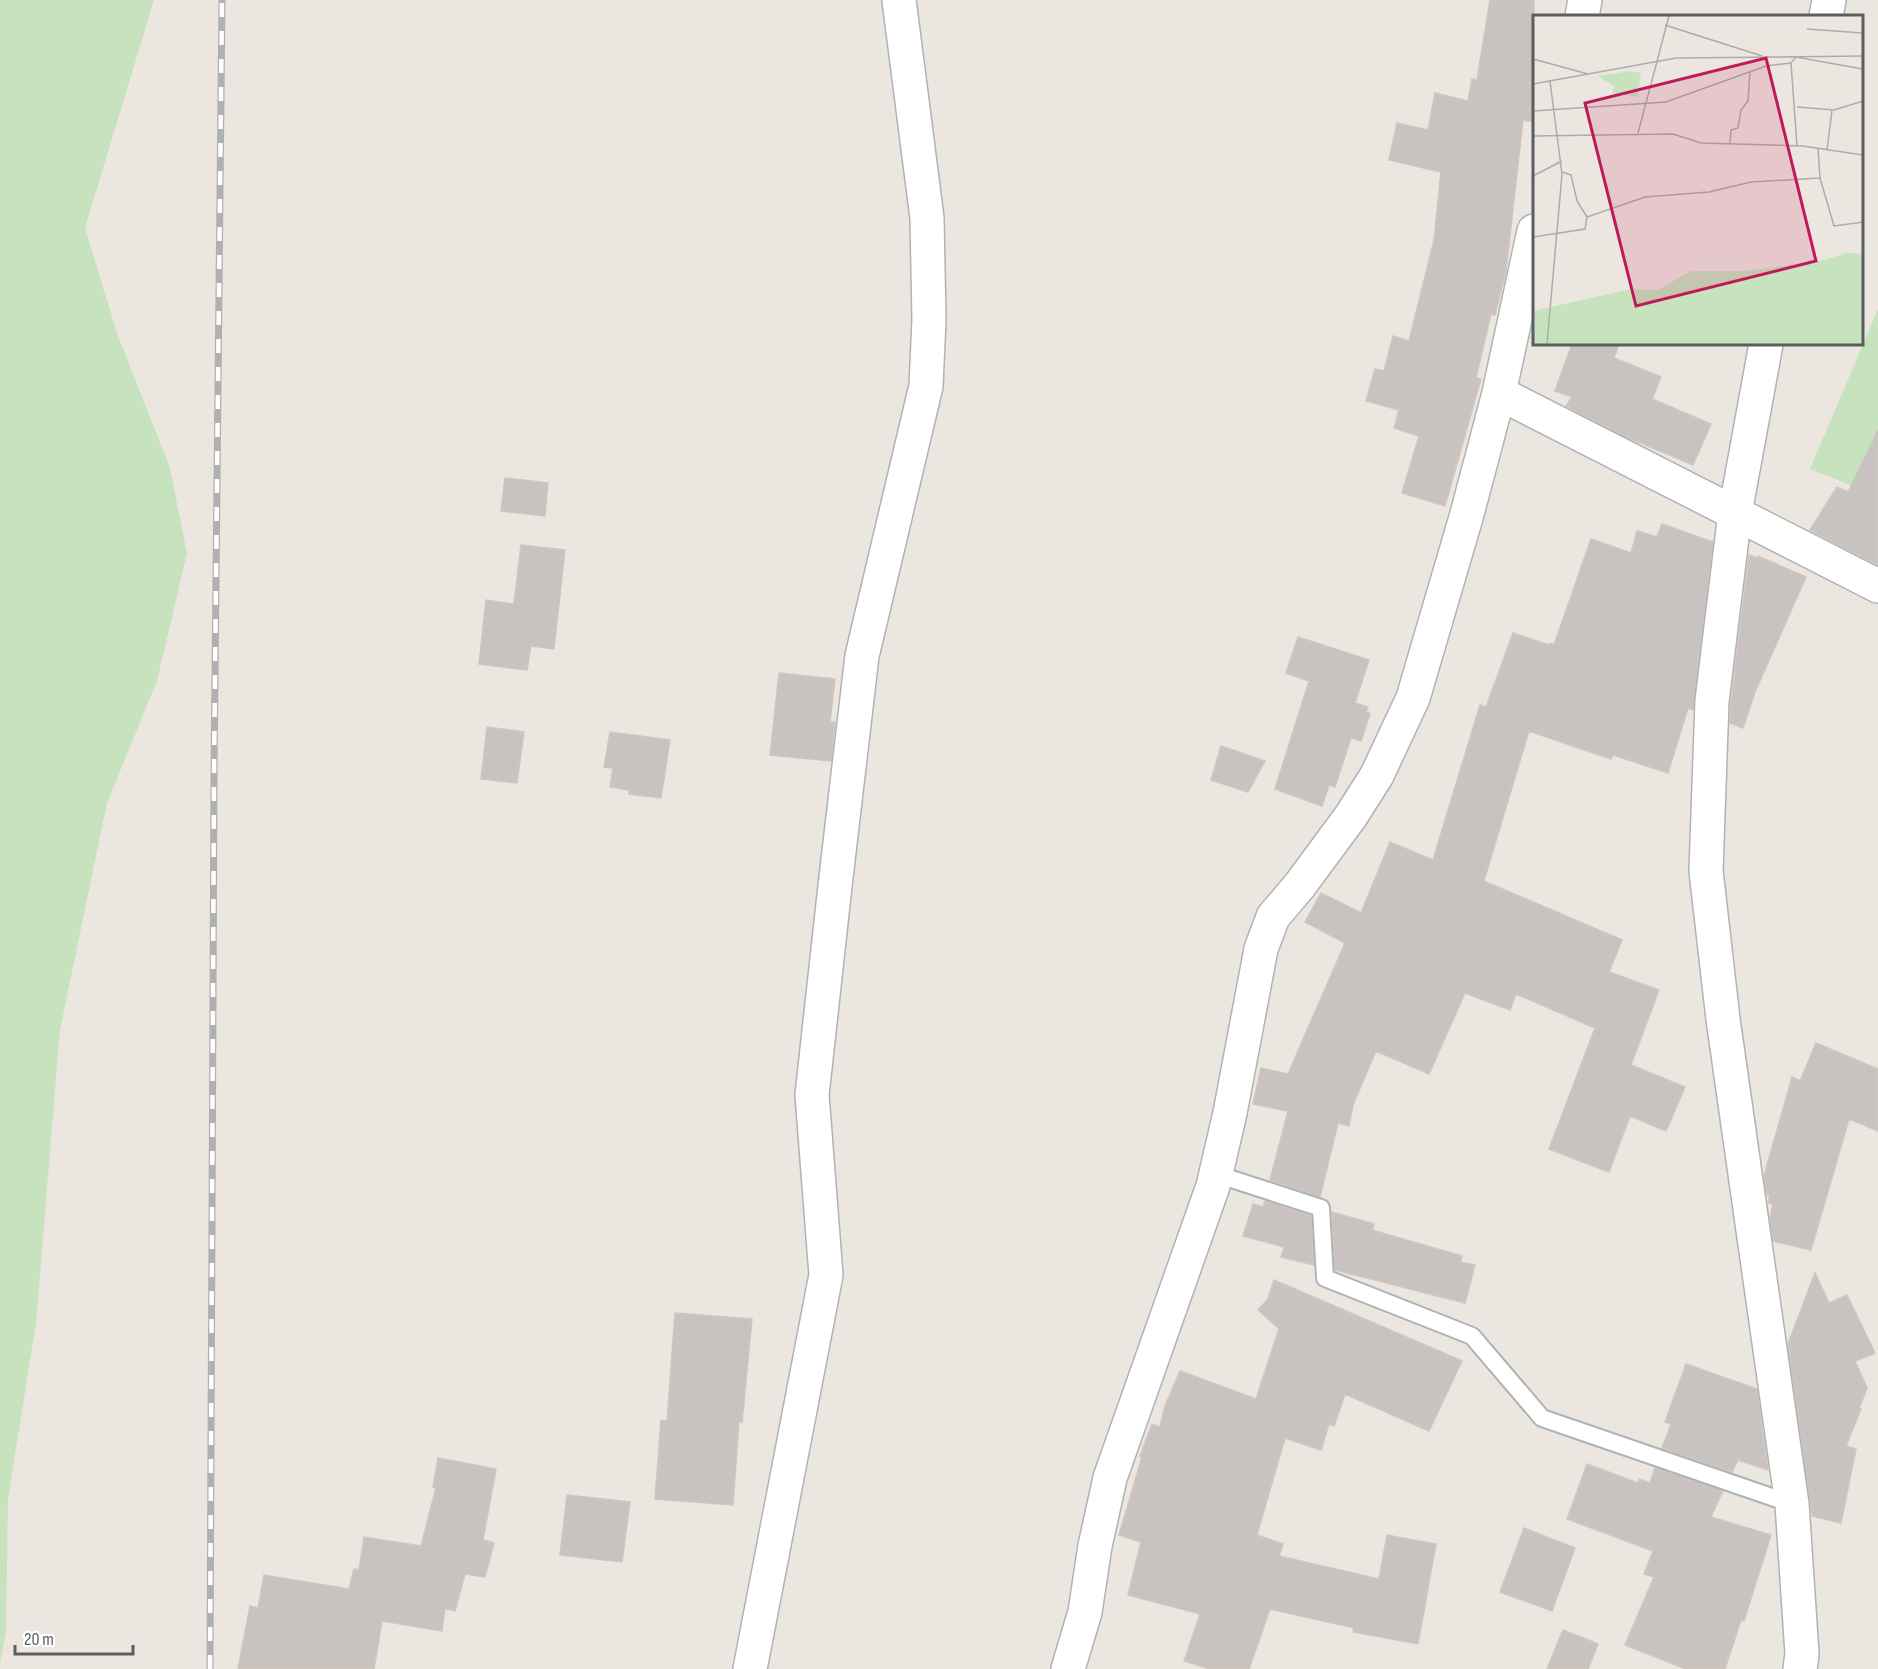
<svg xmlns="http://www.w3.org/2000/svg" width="1878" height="1669" font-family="'Sofia Sans Condensed',sans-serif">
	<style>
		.green { fill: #c7e3bd }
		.building { fill: #c8c3c0; stroke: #d0c6bf; stroke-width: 1.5 }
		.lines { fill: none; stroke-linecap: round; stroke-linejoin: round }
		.lane-casing { stroke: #aeb3b6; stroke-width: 20 }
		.street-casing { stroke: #aeb3b6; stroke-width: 36 }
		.lane { stroke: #fff; stroke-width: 16 }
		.street { stroke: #fff; stroke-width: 33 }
		.rail-casing { stroke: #afb0b1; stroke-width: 7 }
		.rail { stroke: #fff; stroke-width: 4.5; stroke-dasharray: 14; stroke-linecap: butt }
		.inset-road { fill: none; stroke: #adaca9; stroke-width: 1.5 }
		.view { fill: #c2185b; fill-opacity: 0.15; stroke: #c2185b; stroke-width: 3 }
		.inset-edge { fill: none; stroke: #595f61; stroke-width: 3 }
	</style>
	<rect width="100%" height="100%" fill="#ece6e0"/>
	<path class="green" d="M 0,0 L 154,0 L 85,228 L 118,336 L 170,468 L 187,553 L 157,681 L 107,803 L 60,1030 L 36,1323 L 8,1499 L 6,1632 L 0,1663 Z
		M 1878,309 L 1878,496 L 1810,469 Z"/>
	<path class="building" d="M 1490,0 L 1534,0 L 1534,122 L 1523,120 L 1506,271 L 1495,315 L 1491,314 L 1476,378 L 1481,379 L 1445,506 L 1402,493 L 1419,436 L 1394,428 L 1399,410 L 1366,401 L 1375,369 L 1384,371 L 1393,336 L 1409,341 L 1434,240 L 1441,172 L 1389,160 L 1397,123 L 1428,130 L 1435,93 L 1468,101 L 1472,79 L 1477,80 Z
		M 1572,344 L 1619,344 L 1614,358 L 1661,377 L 1652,399 L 1711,424 L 1693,465 L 1624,436 L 1566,406 L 1572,397 L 1555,391 Z
		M 1878,430 L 1878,565 L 1810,530 L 1837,487 L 1848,492 Z
		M 505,478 L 548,483 L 545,516 L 501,511 Z
		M 1662,524 L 1713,542 L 1693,710 L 1688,708 L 1668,773 L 1613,755 L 1611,759 L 1529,731 L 1484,881 L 1622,940 L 1609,972 L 1659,990 L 1631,1065 L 1685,1087 L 1666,1131 L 1630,1116 L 1609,1172 L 1549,1149 L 1595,1028 L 1516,994 L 1510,1010 L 1465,993 L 1429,1074 L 1376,1051 L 1353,1105 L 1349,1126 L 1338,1123 L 1320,1197 L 1270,1180 L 1288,1111 L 1253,1104 L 1261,1068 L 1288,1074 L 1345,943 L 1305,922 L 1321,893 L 1361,913 L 1390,842 L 1433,860 L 1480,705 L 1486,707 L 1513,633 L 1549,645 L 1550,643 L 1554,645 L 1591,539 L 1631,553 L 1637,531 L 1657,537 Z
		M 521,545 L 565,550 L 554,649 L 531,646 L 527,670 L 479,664 L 486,600 L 514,604 Z
		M 1749,555 L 1757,558 L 1758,556 L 1806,577 L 1755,692 L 1743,728 L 1730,723 L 1731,702 Z
		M 1298,637 L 1369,660 L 1355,703 L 1368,707 L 1366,712 L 1370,714 L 1361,741 L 1351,738 L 1335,787 L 1329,785 L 1322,806 L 1275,789 L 1309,681 L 1286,673 Z
		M 779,673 L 835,679 L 830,722 L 835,722 L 831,761 L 770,755 Z
		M 487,727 L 524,732 L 517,783 L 481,779 Z
		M 610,732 L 670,740 L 661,798 L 629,794 L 629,790 L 610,787 L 613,768 L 604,767 Z
		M 1221,746 L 1265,761 L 1248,792 L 1211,780 Z
		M 1816,1043 L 1878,1069 L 1878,1131 L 1849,1119 L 1811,1250 L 1773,1241 L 1770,1218 L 1773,1204 L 1768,1203 L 1770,1195 L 1767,1195 L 1764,1176 L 1792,1077 L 1800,1081 Z
		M 1265,1201 L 1311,1216 L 1314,1265 L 1281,1257 L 1284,1247 L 1243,1236 L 1253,1204 L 1263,1207 Z
		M 1332,1212 L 1374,1224 L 1372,1230 L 1462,1256 L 1460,1262 L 1475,1265 L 1465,1303 L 1335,1270 Z
		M 1815,1273 L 1829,1303 L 1847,1295 L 1875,1353 L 1855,1361 L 1867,1388 L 1859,1409 L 1861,1409 L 1846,1446 L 1856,1449 L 1841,1523 L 1812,1516 L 1788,1344 Z
		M 1274,1280 L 1462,1361 L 1429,1431 L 1345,1394 L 1334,1426 L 1329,1424 L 1321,1450 L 1285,1438 L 1257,1535 L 1283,1544 L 1279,1556 L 1379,1579 L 1387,1535 L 1436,1544 L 1418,1644 L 1353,1632 L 1354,1628 L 1270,1609 L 1249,1669 L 1210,1669 L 1184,1661 L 1200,1614 L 1128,1595 L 1141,1542 L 1119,1535 L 1142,1457 L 1140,1456 L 1152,1424 L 1160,1427 L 1165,1406 L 1180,1371 L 1256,1399 L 1279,1329 L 1258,1310 L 1268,1299 Z
		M 675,1313 L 752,1319 L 742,1422 L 739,1421 L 733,1505 L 655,1499 L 661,1420 L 667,1421 Z
		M 1686,1364 L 1757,1389 L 1768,1470 L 1738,1460 L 1732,1472 L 1662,1448 L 1671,1424 L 1665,1422 Z
		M 438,1458 L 496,1469 L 483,1540 L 494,1543 L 485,1577 L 465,1574 L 455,1611 L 445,1608 L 442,1631 L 382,1621 L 374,1669 L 238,1669 L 250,1606 L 258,1608 L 264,1575 L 349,1589 L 354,1569 L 359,1570 L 364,1537 L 421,1546 L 436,1488 L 433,1487 Z
		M 1587,1464 L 1638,1483 L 1639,1479 L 1650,1483 L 1655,1468 L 1723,1491 L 1711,1517 L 1771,1535 L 1744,1621 L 1741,1620 L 1725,1669 L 1686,1669 L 1625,1645 L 1654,1577 L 1644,1574 L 1653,1551 L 1567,1519 Z
		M 567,1495 L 630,1502 L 622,1562 L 560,1555 Z
		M 1524,1528 L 1575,1548 L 1552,1611 L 1500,1592 Z
		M 1563,1630 L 1598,1644 L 1588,1669 L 1547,1669 Z"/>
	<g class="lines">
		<defs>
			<path id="lane" d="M 1216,1174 L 1321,1208 L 1325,1278 L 1472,1336 L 1542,1418 L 1792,1504"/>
			<path id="street" d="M 1582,16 L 1585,0
				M 1826,16 L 1829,0
				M 1766,344 L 1735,513 L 1712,701 L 1706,871 L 1723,1019 L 1792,1504 L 1802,1654 L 1800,1669
				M 1499,393 L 1878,586
				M 750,1669 L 826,1275 L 812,1095 L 835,886 L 862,656 L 926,386 L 929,320 L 927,218 L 899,0
				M 1068,1669 L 1085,1612 L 1095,1546 L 1110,1478 L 1213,1186 L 1230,1113 L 1261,949 L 1273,917 L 1300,885 L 1351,816 L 1377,775 L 1413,698 L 1467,514 L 1499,393 L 1534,231"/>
		</defs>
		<use href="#lane" class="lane-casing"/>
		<use href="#street" class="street-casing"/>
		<use href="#lane" class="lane"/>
		<use href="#street" class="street"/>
		<defs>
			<path id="rail" d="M 210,1669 L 214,774 L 222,0"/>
		</defs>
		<use href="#rail" class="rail-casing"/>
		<use href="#rail" class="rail"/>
	</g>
	<g transform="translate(1533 15)">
		<rect width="330" height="330" fill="#ece6e0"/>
		<path d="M 97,56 L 108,58 L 105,82 L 79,78 L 81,71 L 65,61 ZM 314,238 L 330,239 L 330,329 L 0,329 L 0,296 L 98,274 L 125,275 L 158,256 L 213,256 L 291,245 Z" fill="#c7e3bd"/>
		<path class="inset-road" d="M 132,10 L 229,41M 274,14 L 330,18M 0,44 L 55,59M 258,48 L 264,131M 0,69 L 143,43 L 330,41M 264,92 L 301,95 L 330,86M 0,96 L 133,87 L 233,51 L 258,48 L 263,42 L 330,54M 105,118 L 136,1M 0,121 L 140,119 L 168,128 L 270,131 L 330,140M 197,128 L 198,115 L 205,113 L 208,95 L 215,86 L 217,56M 285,133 L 287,163 L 301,211 L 330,207M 294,135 L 299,95M 29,157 L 38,160 L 44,186 L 54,202M 0,161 L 29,146M 0,222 L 52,214 L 54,202 L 112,182 L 176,177 L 218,167 L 287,163M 14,329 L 29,159 L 17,66"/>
		<path class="view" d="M 233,43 L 283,246 L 103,291 L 52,88 Z"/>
		<rect width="330" height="330" class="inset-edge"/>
	</g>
	<path d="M15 1645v9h118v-9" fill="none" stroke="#595f61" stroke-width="3"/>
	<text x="24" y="1645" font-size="18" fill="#595f61" stroke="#ffffff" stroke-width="4.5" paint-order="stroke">20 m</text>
</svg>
